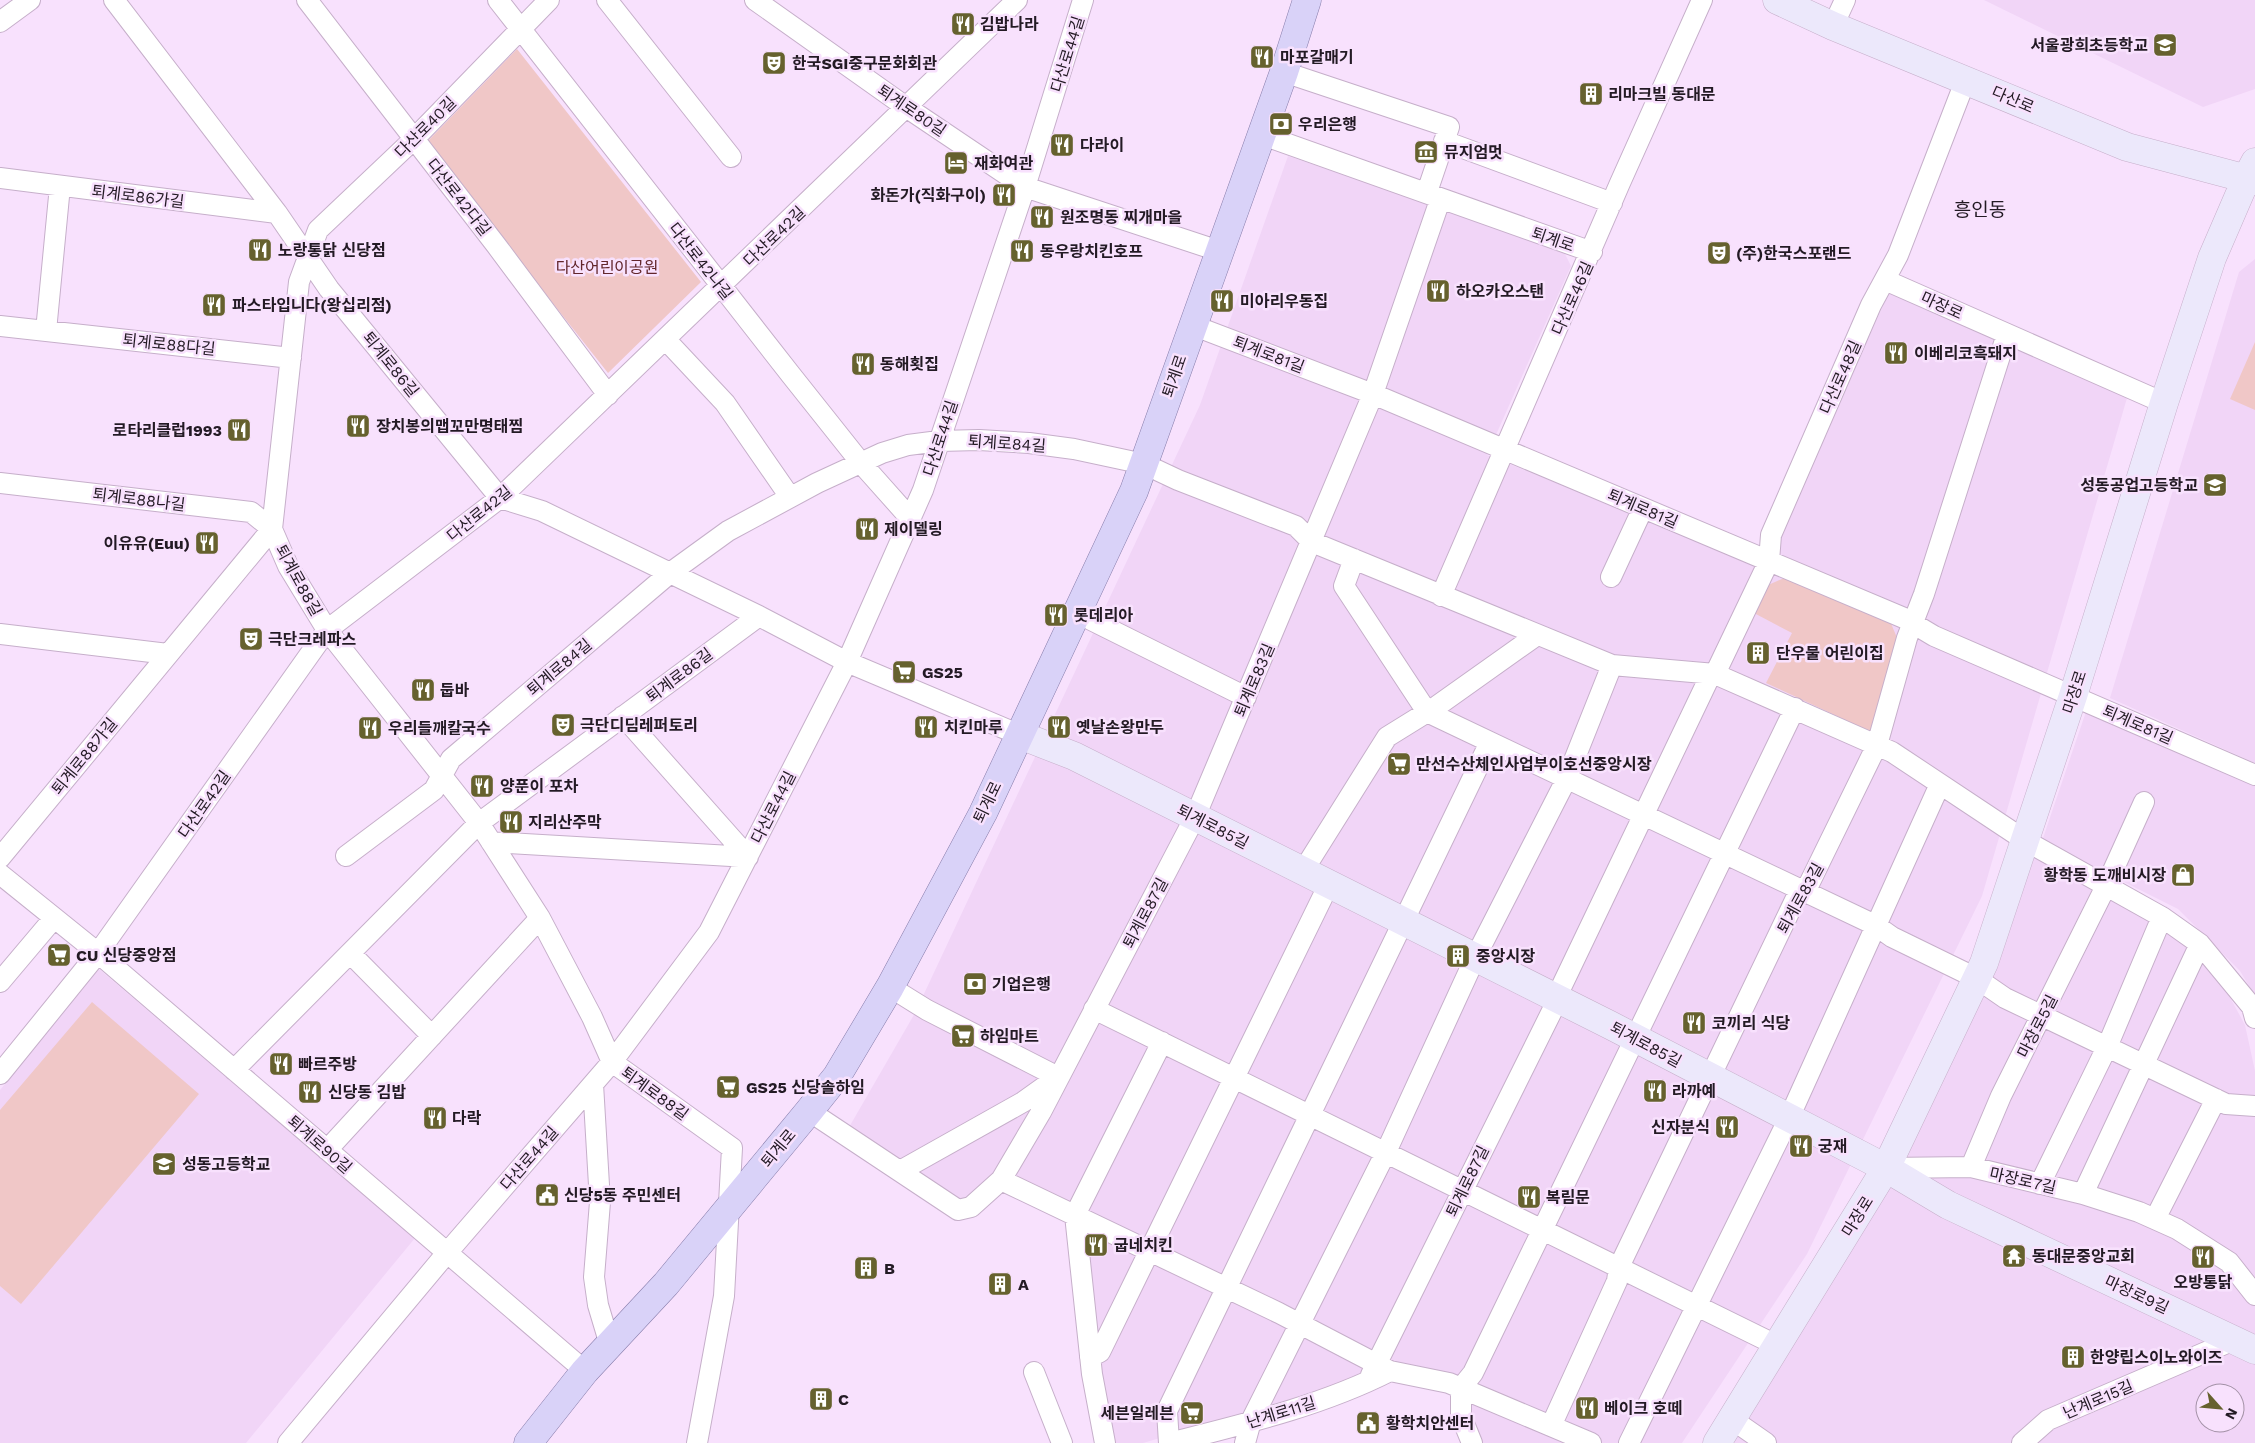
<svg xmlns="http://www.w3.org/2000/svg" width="2255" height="1443" font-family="'Work Sans','Noto Sans KR',sans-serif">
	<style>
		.built { fill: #f1d5f7; fill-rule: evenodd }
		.green { fill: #f0c7c7 }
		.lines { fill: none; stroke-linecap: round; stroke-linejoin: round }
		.street-casing { stroke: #c6afca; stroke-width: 22 }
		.secondary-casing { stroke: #c6afca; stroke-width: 29 }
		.primary-casing { stroke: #887eab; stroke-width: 29 }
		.street { stroke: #fff; stroke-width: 20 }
		.secondary { stroke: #ece8fb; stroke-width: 28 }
		.primary { stroke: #d9d2f8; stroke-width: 28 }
		.labels { text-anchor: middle; stroke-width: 5; stroke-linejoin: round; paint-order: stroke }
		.poi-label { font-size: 16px; font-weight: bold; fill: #231a24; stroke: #f8e1fd; text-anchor: start }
		.street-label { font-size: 16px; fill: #231a24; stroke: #f8e1fd }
		.park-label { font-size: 16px; fill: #62262b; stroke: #f8e1fd }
		.quarter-label { font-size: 19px; fill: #231a24; stroke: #f8e1fd }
	</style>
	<rect width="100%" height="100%" fill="#f8e1fd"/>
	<path class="built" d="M 1984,0 L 2255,0 L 2255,89 L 2203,107 Z
		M 1288,156 L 1563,250 L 1571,266 L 1487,455 L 1762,566 L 1890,291 L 2127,398 L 1982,896 L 1807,1254 L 1682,1443 L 1598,1443 L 1392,1369 L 1143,1443 L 1109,1443 L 1080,1213 L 1007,1177 L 968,1202 L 960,1202 L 848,1129 L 915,1013 L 1200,405 Z
		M 2255,259 L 2255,763 L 2110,698 L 2239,272 Z
		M 2092,694 L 2255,767 L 2255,996 L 2240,971 L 2178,909 L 2042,841 Z
		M 2036,850 L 2134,905 L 2214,968 L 2245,1025 L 2255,1071 L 2255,1443 L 1727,1443 ZM 2205,1393 L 2235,1393 L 2235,1423 L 2205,1423 Z
		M 99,969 L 415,1238 L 246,1443 L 0,1443 L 0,1090 Z
		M 1465,1392 L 1585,1443 L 1479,1443 L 1472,1436 Z"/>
	<path class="green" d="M 517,49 L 701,282 L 608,373 L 426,143 Z
		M 2255,342 L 2255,410 L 2230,399 Z
		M 1791,575 L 1890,621 L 1900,645 L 1873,733 L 1766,683 L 1792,633 L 1754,613 L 1766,586 Z
		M 92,1002 L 199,1094 L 21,1304 L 0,1286 L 0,1110 Z"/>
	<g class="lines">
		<defs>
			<path id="street" d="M 114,0 L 277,213 L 329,289 L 500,498 L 542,511 L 759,616 L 847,662 L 1020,735
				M 307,0 L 496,245 L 608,395
				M 498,0 L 791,375 L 861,463 L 910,518
				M 549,0 L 414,139 L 318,230 L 299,282 L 272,529 L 288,566 L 327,630 L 479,823 L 540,918 L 592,1017 L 612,1062 L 732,1148 L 724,1296 L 697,1443
				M 607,0 L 731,157
				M 755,0 L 906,107 L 1025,187 L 1219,251
				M 0,22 L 30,0
				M 1833,26 L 1845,0
				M 1284,72 L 1449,127 L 1427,192
				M 1260,134 L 1592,252
				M 1444,141 L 1612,203
				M 0,178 L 277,213
				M 1885,280 L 2164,403
				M 1192,325 L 1373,394 L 1904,618 L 1934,636 L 2255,775
				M 0,326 L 291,358
				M 46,331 L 60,186
				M 666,340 L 725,403 L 790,497
				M 0,483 L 251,512 L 272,529 L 0,858
				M 1354,559 L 1344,586 L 1427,712 L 1875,925 L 1892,937 L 1976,978 L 2005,998 L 2226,1104 L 2255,1106
				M 1611,577 L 1643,508
				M 1441,596 L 1620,183 L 1702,0
				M 1077,613 L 1246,697
				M 0,634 L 168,654
				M 1715,674 L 1769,561 L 1771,535 L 1871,305 L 1898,255 L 1966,79
				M 623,716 L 748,857
				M 491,842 L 748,857
				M 346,856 L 434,790 L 451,759 L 670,573 L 728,531 L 817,483 L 882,453 L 908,445 L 939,441 L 979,440 L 1029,443 L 1074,449 L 1144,464 L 1178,480 L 1296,526 L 1312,542 L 1612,665 L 1715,674 L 1892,752 L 2026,841 L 2162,917 L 2200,944 L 2252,1007 L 2255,1018
				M 1303,871 L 1387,737 L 1437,706 L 1537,635
				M 0,874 L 98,953 L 585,1371
				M 350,953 L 432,1036
				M 0,982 L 54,918
				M 890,987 L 927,1010 L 1058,1077 L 1023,1102 L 900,1171
				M 1556,998 L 1711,674
				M 1094,1009 L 1778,1346
				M 234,1070 L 479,823 L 759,616
				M 0,1074 L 98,953 L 327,630 L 500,498 L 1017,0
				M 593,1084 L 600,1202 L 594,1277 L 598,1305 L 610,1345
				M 809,1111 L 958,1210 L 971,1207 L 1001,1180 L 1279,1313 L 1390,1371 L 1449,1383 L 1591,1443
				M 327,1150 L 540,918
				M 1971,1167 L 2001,1096 L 2106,886 L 2144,802
				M 1886,1168 L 1971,1167 L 2083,1194 L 2139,1212 L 2177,1229 L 2229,1262 L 2255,1295
				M 1001,1180 L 1041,1112 L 1195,817 L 1373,394 L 1440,200
				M 2040,1184 L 2107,1047 L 2162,917
				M 2083,1194 L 2200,944
				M 2155,1219 L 2216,1099
				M 1090,1357 L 1100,1352 L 1329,884
				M 1390,1371 C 1321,1406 1244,1424 1169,1443 L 1167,1411 L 1490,742
				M 1034,1372 L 1062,1443
				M 1371,1375 L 1558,999
				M 1733,1420 L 1766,1443
				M 1551,1426 L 1617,1281 L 1619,1267 L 1796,898 L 1809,884 L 1877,745 L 1907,638 L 1924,594 L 2007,334
				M 288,1443 L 446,1254 L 612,1062 L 709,932 L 847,662 L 923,490 L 1025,187 L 1083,0
				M 1105,1443 L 1092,1374 L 1075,1215 L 1162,1042
				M 1245,1443 L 1251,1421 L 1386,1152 L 1475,958 L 1567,778 L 1612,665
				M 1472,1443 L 1461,1416 L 1461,1388 L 1473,1373 L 1795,708
				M 1629,1443 L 1789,1118 L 1940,784
				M 2022,1443 L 2048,1420 L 2234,1340"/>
			<path id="secondary" d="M 1777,0 L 1833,26 L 2127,147 L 2255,181
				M 1020,735 L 1074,756 L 1610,1025 L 1886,1168 L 1948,1205 L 2255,1350
				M 1717,1443 L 1886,1168 L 1984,963 L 2073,696 L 2164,403 L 2212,258 L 2247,177 L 2255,162"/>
			<path id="primary" d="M 528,1443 L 585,1371 L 666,1284 L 809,1111 L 837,1076 L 890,987 L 983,813 L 1134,491 L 1284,72 L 1307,0"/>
		</defs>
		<use href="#street" class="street-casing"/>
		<use href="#secondary" class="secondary-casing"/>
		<use href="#primary" class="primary-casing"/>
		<use href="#street" class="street"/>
		<use href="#secondary" class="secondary"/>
		<use href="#primary" class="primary"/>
	</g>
	<defs>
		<symbol id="restaurant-square" viewBox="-11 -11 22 22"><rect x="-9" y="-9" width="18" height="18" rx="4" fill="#66612e" stroke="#f8e1fd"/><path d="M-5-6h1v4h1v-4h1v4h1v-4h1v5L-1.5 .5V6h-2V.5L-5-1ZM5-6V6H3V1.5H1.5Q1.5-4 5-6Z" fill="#fff"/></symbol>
		<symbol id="school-square" viewBox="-11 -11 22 22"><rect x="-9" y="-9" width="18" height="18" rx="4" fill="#66612e" stroke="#f8e1fd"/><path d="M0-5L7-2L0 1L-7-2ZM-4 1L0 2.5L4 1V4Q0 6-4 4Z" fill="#fff"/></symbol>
		<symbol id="theatre-square" viewBox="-11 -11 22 22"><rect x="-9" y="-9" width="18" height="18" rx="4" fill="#66612e" stroke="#f8e1fd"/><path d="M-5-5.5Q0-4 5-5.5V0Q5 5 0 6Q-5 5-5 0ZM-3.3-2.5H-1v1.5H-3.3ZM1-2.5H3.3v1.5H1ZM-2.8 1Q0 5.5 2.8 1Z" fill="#fff"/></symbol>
		<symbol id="building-square" viewBox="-11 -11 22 22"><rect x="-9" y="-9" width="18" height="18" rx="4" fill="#66612e" stroke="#f8e1fd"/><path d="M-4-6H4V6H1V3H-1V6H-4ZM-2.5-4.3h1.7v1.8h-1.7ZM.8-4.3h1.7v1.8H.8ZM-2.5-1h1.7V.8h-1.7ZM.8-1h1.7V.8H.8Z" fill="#fff"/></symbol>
		<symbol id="bank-square" viewBox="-11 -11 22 22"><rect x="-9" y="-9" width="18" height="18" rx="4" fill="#66612e" stroke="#f8e1fd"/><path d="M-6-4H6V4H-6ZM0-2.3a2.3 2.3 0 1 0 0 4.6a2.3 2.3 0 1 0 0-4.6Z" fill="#fff"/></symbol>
		<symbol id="museum-square" viewBox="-11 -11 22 22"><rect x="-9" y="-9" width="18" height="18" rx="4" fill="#66612e" stroke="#f8e1fd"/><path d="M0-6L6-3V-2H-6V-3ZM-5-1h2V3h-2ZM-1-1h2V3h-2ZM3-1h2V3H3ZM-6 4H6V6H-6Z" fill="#fff"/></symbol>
		<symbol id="hotel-square" viewBox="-11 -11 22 22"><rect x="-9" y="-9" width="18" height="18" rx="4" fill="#66612e" stroke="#f8e1fd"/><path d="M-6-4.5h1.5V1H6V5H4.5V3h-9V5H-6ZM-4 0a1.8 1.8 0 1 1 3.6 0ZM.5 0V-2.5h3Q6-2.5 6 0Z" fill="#fff"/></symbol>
		<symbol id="supermarket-square" viewBox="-11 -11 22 22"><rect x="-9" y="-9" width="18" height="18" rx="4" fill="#66612e" stroke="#f8e1fd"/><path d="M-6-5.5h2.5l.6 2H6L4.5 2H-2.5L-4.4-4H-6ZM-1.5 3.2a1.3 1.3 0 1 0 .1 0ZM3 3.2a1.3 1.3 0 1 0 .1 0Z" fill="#fff"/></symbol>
		<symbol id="shop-square" viewBox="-11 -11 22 22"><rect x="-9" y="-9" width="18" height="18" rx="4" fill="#66612e" stroke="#f8e1fd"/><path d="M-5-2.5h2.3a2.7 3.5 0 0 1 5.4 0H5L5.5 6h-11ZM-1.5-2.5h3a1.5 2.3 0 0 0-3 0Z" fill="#fff"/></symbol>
		<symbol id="civic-square" viewBox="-11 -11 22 22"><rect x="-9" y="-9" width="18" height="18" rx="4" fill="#66612e" stroke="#f8e1fd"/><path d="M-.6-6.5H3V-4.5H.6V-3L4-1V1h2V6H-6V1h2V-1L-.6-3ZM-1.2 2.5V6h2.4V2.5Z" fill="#fff"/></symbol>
		<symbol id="temple-square" viewBox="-11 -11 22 22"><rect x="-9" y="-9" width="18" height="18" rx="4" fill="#66612e" stroke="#f8e1fd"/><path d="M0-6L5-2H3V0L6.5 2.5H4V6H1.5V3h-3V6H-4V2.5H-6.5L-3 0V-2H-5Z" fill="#fff"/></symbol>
	</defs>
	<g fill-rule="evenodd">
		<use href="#restaurant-square" x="949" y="10" width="28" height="28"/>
		<use href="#school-square" x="2151" y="31" width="28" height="28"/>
		<use href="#restaurant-square" x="1248" y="43" width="28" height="28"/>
		<use href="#theatre-square" x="760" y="49" width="28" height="28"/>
		<use href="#building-square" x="1577" y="80" width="28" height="28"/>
		<use href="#bank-square" x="1267" y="110" width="28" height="28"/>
		<use href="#restaurant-square" x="1048" y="131" width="28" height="28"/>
		<use href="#museum-square" x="1412" y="138" width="28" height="28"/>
		<use href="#hotel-square" x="942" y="149" width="28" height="28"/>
		<use href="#restaurant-square" x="990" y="181" width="28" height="28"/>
		<use href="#restaurant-square" x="1028" y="203" width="28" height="28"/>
		<use href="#restaurant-square" x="246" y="236" width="28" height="28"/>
		<use href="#restaurant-square" x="1008" y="237" width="28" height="28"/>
		<use href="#theatre-square" x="1705" y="239" width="28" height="28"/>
		<use href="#restaurant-square" x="1424" y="277" width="28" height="28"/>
		<use href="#restaurant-square" x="1208" y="287" width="28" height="28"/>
		<use href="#restaurant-square" x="200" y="291" width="28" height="28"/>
		<use href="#restaurant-square" x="1882" y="339" width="28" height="28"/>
		<use href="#restaurant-square" x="849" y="350" width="28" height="28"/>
		<use href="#restaurant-square" x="344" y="412" width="28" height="28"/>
		<use href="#restaurant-square" x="225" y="416" width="28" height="28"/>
		<use href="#school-square" x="2201" y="471" width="28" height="28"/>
		<use href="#restaurant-square" x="853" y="515" width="28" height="28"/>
		<use href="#restaurant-square" x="193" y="529" width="28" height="28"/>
		<use href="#restaurant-square" x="1042" y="601" width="28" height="28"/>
		<use href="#theatre-square" x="237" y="625" width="28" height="28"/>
		<use href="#building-square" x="1744" y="639" width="28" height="28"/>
		<use href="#supermarket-square" x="890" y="658" width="28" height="28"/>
		<use href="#restaurant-square" x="409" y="676" width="28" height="28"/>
		<use href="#theatre-square" x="549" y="711" width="28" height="28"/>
		<use href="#restaurant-square" x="912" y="713" width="28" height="28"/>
		<use href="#restaurant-square" x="1045" y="713" width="28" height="28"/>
		<use href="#restaurant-square" x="356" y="714" width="28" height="28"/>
		<use href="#supermarket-square" x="1385" y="750" width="28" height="28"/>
		<use href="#restaurant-square" x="468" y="772" width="28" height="28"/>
		<use href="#restaurant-square" x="497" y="808" width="28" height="28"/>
		<use href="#shop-square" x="2169" y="861" width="28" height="28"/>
		<use href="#supermarket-square" x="45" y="941" width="28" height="28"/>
		<use href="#building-square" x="1444" y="942" width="28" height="28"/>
		<use href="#bank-square" x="961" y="970" width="28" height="28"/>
		<use href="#restaurant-square" x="1680" y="1009" width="28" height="28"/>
		<use href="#supermarket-square" x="949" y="1022" width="28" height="28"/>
		<use href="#restaurant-square" x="267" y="1050" width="28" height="28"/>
		<use href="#supermarket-square" x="714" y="1073" width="28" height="28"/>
		<use href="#restaurant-square" x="1641" y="1077" width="28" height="28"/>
		<use href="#restaurant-square" x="296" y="1078" width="28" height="28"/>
		<use href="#restaurant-square" x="421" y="1104" width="28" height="28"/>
		<use href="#restaurant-square" x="1713" y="1113" width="28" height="28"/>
		<use href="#restaurant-square" x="1787" y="1132" width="28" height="28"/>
		<use href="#school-square" x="150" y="1150" width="28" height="28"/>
		<use href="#civic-square" x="533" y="1181" width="28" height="28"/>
		<use href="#restaurant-square" x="1515" y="1183" width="28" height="28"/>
		<use href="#restaurant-square" x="1082" y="1231" width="28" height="28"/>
		<use href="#temple-square" x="2000" y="1242" width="28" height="28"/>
		<use href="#restaurant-square" x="2189" y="1243" width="28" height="28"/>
		<use href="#building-square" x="852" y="1254" width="28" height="28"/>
		<use href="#building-square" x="986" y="1270" width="28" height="28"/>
		<use href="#building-square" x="2059" y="1343" width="28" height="28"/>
		<use href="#building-square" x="807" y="1385" width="28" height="28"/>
		<use href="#restaurant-square" x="1573" y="1394" width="28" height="28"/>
		<use href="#supermarket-square" x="1178" y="1399" width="28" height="28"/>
		<use href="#civic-square" x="1354" y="1409" width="28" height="28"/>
	</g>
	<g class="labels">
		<g class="poi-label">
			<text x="980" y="30">김밥나라</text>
			<text x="2148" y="51" text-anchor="end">서울광희초등학교</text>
			<text x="1280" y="63">마포갈매기</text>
			<text x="792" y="69">한국SGI중구문화회관</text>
			<text x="1608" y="100">리마크빌 동대문</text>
			<text x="1298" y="130">우리은행</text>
			<text x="1080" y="151">다라이</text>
			<text x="1444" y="158">뮤지엄멋</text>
			<text x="974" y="169">재화여관</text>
			<text x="986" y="201" text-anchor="end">화돈가(직화구이)</text>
			<text x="1060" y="223">원조명동 찌개마을</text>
			<text x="278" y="256">노랑통닭 신당점</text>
			<text x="1040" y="257">동우랑치킨호프</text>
			<text x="1736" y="259">(주)한국스포랜드</text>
			<text x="1456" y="297">하오카오스탠</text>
			<text x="1240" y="307">미아리우동집</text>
			<text x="232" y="311">파스타입니다(왕십리점)</text>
			<text x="1914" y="359">이베리코흑돼지</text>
			<text x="880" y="370">동해횟집</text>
			<text x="376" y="432">장치봉의맵꼬만명태찜</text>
			<text x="222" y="436" text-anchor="end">로타리클럽1993</text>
			<text x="2198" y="491" text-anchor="end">성동공업고등학교</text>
			<text x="884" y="535">제이델링</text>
			<text x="190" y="549" text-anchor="end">이유유(Euu)</text>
			<text x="1074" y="621">롯데리아</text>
			<text x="268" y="645">극단크레파스</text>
			<text x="1776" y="659">단우물 어린이집</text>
			<text x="922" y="678">GS25</text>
			<text x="440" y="696">둡바</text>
			<text x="580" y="731">극단디딤레퍼토리</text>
			<text x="944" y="733">치킨마루</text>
			<text x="1076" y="733">옛날손왕만두</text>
			<text x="388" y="734">우리들깨칼국수</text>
			<text x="1416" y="770">만선수산체인사업부이호선중앙시장</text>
			<text x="500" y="792">양푼이 포차</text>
			<text x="528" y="828">지리산주막</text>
			<text x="2166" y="881" text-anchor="end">황학동 도깨비시장</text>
			<text x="76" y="961">CU 신당중앙점</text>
			<text x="1476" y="962">중앙시장</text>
			<text x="992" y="990">기업은행</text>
			<text x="1712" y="1029">코끼리 식당</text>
			<text x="980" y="1042">하임마트</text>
			<text x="298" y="1070">빠르주방</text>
			<text x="746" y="1093">GS25 신당솔하임</text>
			<text x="1672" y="1097">라까예</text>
			<text x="328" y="1098">신당동 김밥</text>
			<text x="452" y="1124">다락</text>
			<text x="1710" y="1133" text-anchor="end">신자분식</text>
			<text x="1818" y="1152">궁재</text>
			<text x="182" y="1170">성동고등학교</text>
			<text x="564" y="1201">신당5동 주민센터</text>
			<text x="1546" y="1203">복림문</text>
			<text x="1114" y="1251">굽네치킨</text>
			<text x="2032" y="1262">동대문중앙교회</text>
			<text x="884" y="1274">B</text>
			<text x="2203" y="1288" text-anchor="middle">오방통닭</text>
			<text x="1018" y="1290">A</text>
			<text x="2090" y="1363">한양립스이노와이즈</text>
			<text x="838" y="1405">C</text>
			<text x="1604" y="1414">베이크 호떼</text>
			<text x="1174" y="1419" text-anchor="end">세븐일레븐</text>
			<text x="1386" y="1429">황학치안센터</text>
		</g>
		<g class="street-label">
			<text transform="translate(1067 54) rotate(-73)" y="6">다산로44길</text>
			<text transform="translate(2013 99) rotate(23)" y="6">다산로</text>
			<text transform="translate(912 110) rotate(34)" y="6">퇴계로80길</text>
			<text transform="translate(425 127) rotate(-45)" y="6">다산로40길</text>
			<text transform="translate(138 196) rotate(7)" y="6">퇴계로86가길</text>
			<text transform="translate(459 197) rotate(52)" y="6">다산로42다길</text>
			<text transform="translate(774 236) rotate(-44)" y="6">다산로42길</text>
			<text transform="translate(1553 239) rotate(19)" y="6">퇴계로</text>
			<text transform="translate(701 261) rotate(52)" y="6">다산로42나길</text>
			<text transform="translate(1572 298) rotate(-66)" y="6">다산로46길</text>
			<text transform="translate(1942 305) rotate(24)" y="6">마장로</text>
			<text transform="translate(169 344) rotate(6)" y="6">퇴계로88다길</text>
			<text transform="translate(1269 354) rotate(21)" y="6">퇴계로81길</text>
			<text transform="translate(391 364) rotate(51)" y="6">퇴계로86길</text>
			<text transform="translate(1174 376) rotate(-71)" y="6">퇴계로</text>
			<text transform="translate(1840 377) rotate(-66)" y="6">다산로48길</text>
			<text transform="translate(940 438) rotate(-72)" y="6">다산로44길</text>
			<text transform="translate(1007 443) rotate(4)" y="6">퇴계로84길</text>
			<text transform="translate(139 499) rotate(7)" y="6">퇴계로88나길</text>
			<text transform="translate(1643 508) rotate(23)" y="6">퇴계로81길</text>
			<text transform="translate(479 513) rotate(-39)" y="6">다산로42길</text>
			<text transform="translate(299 580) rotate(61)" y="6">퇴계로88길</text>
			<text transform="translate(559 667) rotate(-40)" y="6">퇴계로84길</text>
			<text transform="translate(679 675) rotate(-37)" y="6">퇴계로86길</text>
			<text transform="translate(1254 680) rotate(-67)" y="6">퇴계로83길</text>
			<text transform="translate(2074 692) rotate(-72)" y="6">마장로</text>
			<text transform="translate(2138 724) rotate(23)" y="6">퇴계로81길</text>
			<text transform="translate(84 756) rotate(-51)" y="6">퇴계로88가길</text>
			<text transform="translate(987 802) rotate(-64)" y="6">퇴계로</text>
			<text transform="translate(204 804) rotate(-55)" y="6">다산로42길</text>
			<text transform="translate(773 807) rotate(-63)" y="6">다산로44길</text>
			<text transform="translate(1213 826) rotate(27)" y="6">퇴계로85길</text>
			<text transform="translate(1800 898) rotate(-61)" y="6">퇴계로83길</text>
			<text transform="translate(1145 913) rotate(-62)" y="6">퇴계로87길</text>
			<text transform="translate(2037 1026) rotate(-63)" y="6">마장로5길</text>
			<text transform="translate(1646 1044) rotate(28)" y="6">퇴계로85길</text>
			<text transform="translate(655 1093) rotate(36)" y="6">퇴계로88길</text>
			<text transform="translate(320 1144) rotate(41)" y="6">퇴계로90길</text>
			<text transform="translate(778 1148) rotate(-50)" y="6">퇴계로</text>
			<text transform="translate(529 1158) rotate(-49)" y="6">다산로44길</text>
			<text transform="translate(2023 1180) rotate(13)" y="6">마장로7길</text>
			<text transform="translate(1467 1181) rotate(-64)" y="6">퇴계로87길</text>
			<text transform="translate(1857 1216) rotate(-58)" y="6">마장로</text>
			<text transform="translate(2137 1294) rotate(25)" y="6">마장로9길</text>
			<text transform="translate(2098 1399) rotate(-23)" y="6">난계로15길</text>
			<text transform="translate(1281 1412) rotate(-17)" y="6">난계로11길</text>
		</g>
		<g class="park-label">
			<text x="607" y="273">다산어린이공원</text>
		</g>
		<g class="quarter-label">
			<text x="1980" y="216">흥인동</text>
		</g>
	</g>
	<g transform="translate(2220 1408) rotate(117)"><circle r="24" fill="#f8e1fd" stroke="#a391a6"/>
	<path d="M0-4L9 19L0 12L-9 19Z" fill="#66612e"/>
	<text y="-8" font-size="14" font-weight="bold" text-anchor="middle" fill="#231a24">N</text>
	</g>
</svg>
